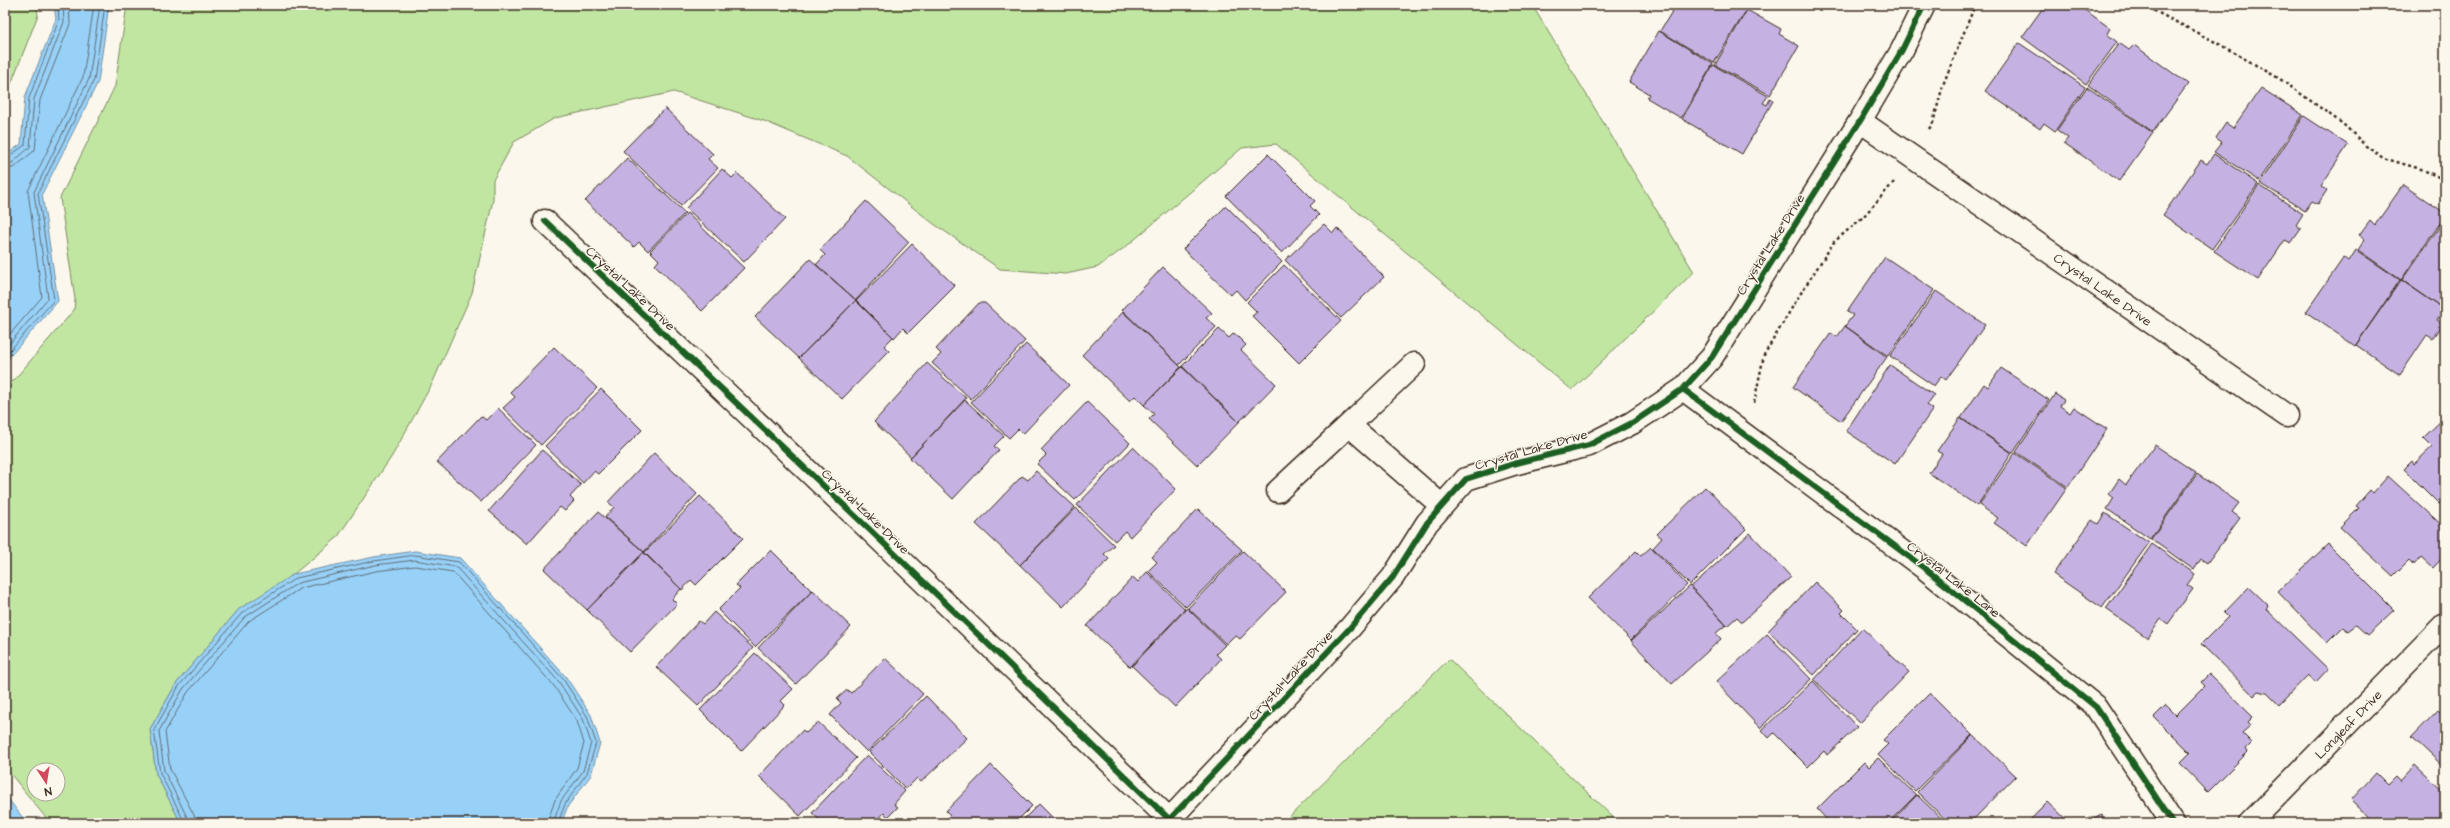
<svg xmlns="http://www.w3.org/2000/svg" width="2450" height="828" font-family="'Architects Daughter',sans-serif">
	<style>
		.green { fill: #c0e6a1; stroke: #7e8860; fill-rule: evenodd }
		.water { fill: #98d1f8; stroke: #738ea1 }
		.lines { fill: none; stroke-linecap: round; stroke-linejoin: round }
		.shore { stroke: #606d75; stroke-width: 1 }
		.building { fill: #c5b2e2; stroke: #3b2a1e }
		.minor-casing { stroke: #3b2a1e; stroke-width: 25 }
		.path { stroke: #3b2a1e; stroke-width: 2.5; stroke-dasharray: 3 3; stroke-linecap: butt }
		.minor { stroke: #fbf7ec; stroke-width: 22 }
		.cycleway-casing { stroke: #fbf7ec; stroke-width: 8 }
		.cycleway { stroke: #1b5e20; stroke-width: 6 }
		.labels { text-anchor: middle; stroke-width: 3; stroke-linejoin: round; paint-order: stroke }
		.street-label { font-size: 13px; fill: #3b2a1e; stroke: #fbf7ec }
	</style>
	<rect width="100%" height="100%" fill="#fbf7ec"/>
	<filter id="ink" filterUnits="userSpaceOnUse"><feTurbulence type="fractalNoise" baseFrequency=".025" numOctaves="2"/><feDisplacementMap in="SourceGraphic" scale="8" xChannelSelector="R" yChannelSelector="G"/><feConvolveMatrix kernelMatrix="1 2 1 2 8 2 1 2 1" color-interpolation-filters="sRGB"/></filter>
	<g filter="url(#ink)">
		<path class="green" d="M 5,5 L 36,5 L 38,15 L 9,89 L 5,130 Z
			M 127,5 L 1532,5 L 1694,272 L 1572,390 L 1276,144 L 1242,148 L 1128,245 L 1098,267 L 1066,274 L 1000,269 L 934,224 L 847,156 L 764,121 L 674,92 L 555,118 L 514,142 L 493,180 L 493,200 L 472,293 L 432,384 L 392,456 L 337,538 L 283,583 L 239,609 L 176,684 L 150,729 L 156,774 L 181,823 L 50,823 L 5,767 L 5,387 L 13,381 L 74,310 L 75,299 L 60,198 L 115,86 ZM 34,770 L 58,770 L 58,794 L 34,794 Z
			M 1449,659 L 1619,823 L 1283,823 Z"/>
		<path class="water" d="M 54,5 L 109,5 L 98,82 L 42,194 L 58,301 L 5,362 L 5,156 L 21,144 L 25,97 L 56,19 Z
			M 415,551 L 460,558 L 566,677 L 591,715 L 600,743 L 591,775 L 568,806 L 561,823 L 181,823 L 156,774 L 150,729 L 176,684 L 239,609 L 294,574 L 374,557 Z
			M 5,795 L 27,823 L 5,823 Z"/>
		<g class="lines">
			<path class="shore" d="M 5,159 L 25,145 L 29,98 L 59,20 L 58,5
				M 5,164 L 12,163 L 30,147 L 34,99 L 64,22 L 63,5
				M 5,170 L 15,167 L 35,150 L 40,100 L 70,24 L 69,5
				M 5,340 L 42,297 L 28,191 L 83,77 L 94,5
				M 5,349 L 48,298 L 34,192 L 89,79 L 100,5
				M 5,356 L 54,300 L 38,193 L 94,80 L 105,5
				M 185,823 L 160,773 L 154,730 L 179,686 L 242,613 L 296,578 L 374,561 L 415,555 L 459,562 L 563,679 L 587,716 L 596,743 L 587,773 L 565,804 L 558,823
				M 190,823 L 164,771 L 159,731 L 183,689 L 245,617 L 298,583 L 375,565 L 415,560 L 456,567 L 559,682 L 583,719 L 591,743 L 583,771 L 561,801 L 553,823
				M 196,823 L 194,815 L 170,769 L 165,732 L 188,692 L 249,621 L 301,588 L 376,571 L 415,566 L 453,572 L 554,686 L 577,721 L 584,743 L 577,768 L 555,800 L 547,823"/>
		</g>
		<path class="building" d="M 1676,5 L 1741,5 L 1747,9 L 1714,63 L 1660,31 Z
			M 2045,5 L 2078,5 L 2110,28 L 2107,34 L 2117,42 L 2086,84 L 2022,37 Z
			M 1747,10 L 1781,29 L 1779,34 L 1799,46 L 1770,95 L 1715,65 Z
			M 1659,31 L 1713,64 L 1681,118 L 1647,98 L 1649,94 L 1629,82 Z
			M 2019,43 L 2085,87 L 2055,131 L 2044,123 L 2040,129 L 1985,91 Z
			M 2119,43 L 2129,50 L 2134,45 L 2188,84 L 2153,132 L 2088,85 Z
			M 1713,65 L 1768,96 L 1763,103 L 1767,105 L 1770,99 L 1773,101 L 1742,154 L 1682,119 Z
			M 2087,87 L 2153,133 L 2119,181 L 2064,143 L 2068,138 L 2057,130 Z
			M 2261,88 L 2303,115 L 2259,181 L 2214,152 L 2222,142 L 2216,138 L 2226,123 L 2233,128 Z
			M 665,108 L 713,154 L 708,159 L 718,168 L 681,206 L 623,151 Z
			M 2304,116 L 2348,145 L 2321,186 L 2327,190 L 2318,204 L 2312,201 L 2305,211 L 2260,183 Z
			M 1268,154 L 1315,201 L 1310,206 L 1319,215 L 1282,253 L 1226,196 Z
			M 2214,154 L 2258,184 L 2212,249 L 2163,215 L 2201,160 L 2207,164 Z
			M 627,158 L 685,213 L 648,251 L 639,242 L 634,247 L 585,201 Z
			M 722,169 L 732,178 L 737,173 L 785,219 L 744,262 L 686,208 Z
			M 2259,185 L 2303,214 L 2296,225 L 2301,229 L 2291,243 L 2285,240 L 2258,280 L 2214,251 Z
			M 2403,185 L 2445,213 L 2445,216 L 2401,280 L 2358,250 L 2365,239 L 2359,235 L 2370,220 L 2375,225 Z
			M 866,201 L 909,242 L 856,300 L 816,265 L 825,255 L 820,250 Z
			M 1226,206 L 1282,262 L 1245,300 L 1236,290 L 1231,295 L 1183,249 Z
			M 687,213 L 744,268 L 702,311 L 655,265 L 659,260 L 650,251 Z
			M 2445,219 L 2445,310 L 2402,280 Z
			M 1324,224 L 1333,233 L 1337,228 L 1384,277 L 1341,318 L 1285,260 Z
			M 912,244 L 955,286 L 908,333 L 903,328 L 894,338 L 856,301 Z
			M 2356,250 L 2400,280 L 2355,346 L 2306,312 L 2344,257 L 2349,261 Z
			M 1885,257 L 1934,290 L 1888,356 L 1845,326 L 1853,315 L 1847,312 Z
			M 810,259 L 856,300 L 799,358 L 755,317 Z
			M 1284,265 L 1341,321 L 1299,363 L 1252,316 L 1257,312 L 1247,302 Z
			M 1163,267 L 1212,313 L 1206,318 L 1216,327 L 1179,365 L 1122,310 Z
			M 2401,280 L 2445,310 L 2437,320 L 2443,324 L 2433,339 L 2427,335 L 2400,375 L 2356,345 Z
			M 1936,291 L 1985,325 L 1946,380 L 1941,376 L 1934,386 L 1890,356 Z
			M 856,300 L 893,337 L 884,346 L 889,351 L 842,399 L 799,358 Z
			M 979,303 L 985,303 L 1025,341 L 971,399 L 932,363 L 941,354 L 936,349 Z
			M 1123,312 L 1181,367 L 1144,405 L 1135,396 L 1130,401 L 1082,355 Z
			M 1845,326 L 1887,357 L 1841,421 L 1793,387 L 1831,333 L 1837,337 Z
			M 1219,329 L 1229,338 L 1234,333 L 1246,345 L 1241,350 L 1276,384 L 1239,422 L 1182,366 Z
			M 1026,344 L 1069,385 L 1023,434 L 1018,429 L 1009,438 L 971,402 Z
			M 554,347 L 597,388 L 541,445 L 503,408 L 515,397 L 510,392 Z
			M 927,363 L 966,398 L 911,457 L 874,422 Z
			M 1890,365 L 1934,395 L 1927,405 L 1933,409 L 1895,464 L 1846,431 Z
			M 1182,367 L 1239,422 L 1197,465 L 1149,419 L 1154,414 L 1144,405 Z
			M 2001,368 L 2049,400 L 2013,453 L 1961,418 L 1984,384 L 1988,387 Z
			M 601,389 L 642,430 L 598,474 L 594,471 L 583,483 L 545,446 Z
			M 2055,394 L 2064,400 L 2060,406 L 2070,413 L 2074,407 L 2107,429 L 2068,487 L 2016,452 Z
			M 965,400 L 1004,436 L 994,446 L 999,450 L 953,499 L 910,458 Z
			M 1087,402 L 1130,443 L 1075,500 L 1037,464 L 1046,455 L 1041,450 Z
			M 498,408 L 536,445 L 481,502 L 437,462 L 481,416 L 486,420 Z
			M 2445,417 L 2445,508 L 2444,509 L 2404,469 L 2412,461 L 2414,464 L 2432,447 L 2423,438 Z
			M 1960,418 L 2012,453 L 1977,506 L 1929,473 L 1942,454 L 1937,451 Z
			M 2155,445 L 2196,473 L 2150,539 L 2107,509 L 2114,498 L 2109,494 L 2119,479 L 2126,485 Z
			M 1133,447 L 1176,489 L 1130,537 L 1125,531 L 1115,541 L 1077,505 Z
			M 542,450 L 581,485 L 570,497 L 574,501 L 565,511 L 560,507 L 527,544 L 489,511 Z
			M 654,453 L 697,494 L 644,552 L 605,517 L 614,507 L 608,502 Z
			M 2015,453 L 2067,488 L 2027,546 L 1994,523 L 1998,518 L 1979,505 Z
			M 1036,471 L 1075,507 L 1020,565 L 976,524 L 1022,476 L 1028,480 Z
			M 2197,474 L 2239,503 L 2232,512 L 2240,518 L 2207,563 L 2201,559 L 2194,570 L 2151,539 Z
			M 2388,476 L 2445,528 L 2445,555 L 2433,568 L 2421,557 L 2414,565 L 2409,560 L 2393,576 L 2340,527 L 2359,508 L 2356,506 L 2370,490 L 2373,493 Z
			M 1705,487 L 1746,529 L 1690,585 L 1653,548 L 1662,538 L 1657,534 Z
			M 700,496 L 743,538 L 696,585 L 691,580 L 682,590 L 644,553 Z
			M 1076,508 L 1114,545 L 1104,554 L 1109,559 L 1063,607 L 1020,565 Z
			M 1198,509 L 1242,550 L 1186,607 L 1148,571 L 1157,562 L 1152,557 Z
			M 598,512 L 644,552 L 587,610 L 544,569 Z
			M 2105,513 L 2149,543 L 2102,608 L 2053,574 L 2092,520 L 2098,524 Z
			M 1750,533 L 1791,577 L 1742,622 L 1737,617 L 1727,626 L 1691,587 Z
			M 2152,544 L 2195,574 L 2187,585 L 2193,589 L 2168,624 L 2161,619 L 2148,638 L 2106,609 Z
			M 2328,544 L 2394,610 L 2367,635 L 2356,625 L 2348,631 L 2343,627 L 2327,643 L 2278,592 Z
			M 1651,547 L 1687,585 L 1631,640 L 1588,598 L 1636,551 L 1641,556 Z
			M 771,550 L 812,591 L 755,647 L 718,610 L 740,588 L 736,585 Z
			M 1243,551 L 1286,592 L 1240,639 L 1235,635 L 1226,644 L 1188,608 Z
			M 644,552 L 681,589 L 672,599 L 677,604 L 630,652 L 587,610 Z
			M 1147,572 L 1185,609 L 1130,667 L 1087,626 L 1133,577 L 1138,582 Z
			M 1815,582 L 1844,610 L 1841,613 L 1857,629 L 1814,675 L 1768,631 Z
			M 1690,586 L 1726,625 L 1716,633 L 1721,639 L 1672,684 L 1631,641 Z
			M 2249,587 L 2268,605 L 2266,609 L 2328,669 L 2316,682 L 2308,675 L 2279,705 L 2267,693 L 2259,691 L 2254,696 L 2201,644 L 2228,617 L 2224,613 Z
			M 813,590 L 851,627 L 796,684 L 758,648 Z
			M 1187,608 L 1225,645 L 1216,654 L 1221,659 L 1175,707 L 1132,666 Z
			M 714,612 L 753,648 L 698,706 L 656,667 L 699,621 L 703,624 Z
			M 1862,628 L 1909,672 L 1860,723 L 1814,680 Z
			M 1767,634 L 1811,679 L 1760,728 L 1716,682 Z
			M 755,653 L 793,689 L 781,701 L 785,705 L 741,751 L 700,710 Z
			M 885,658 L 923,694 L 867,752 L 830,715 L 841,703 L 837,699 L 847,690 L 851,693 Z
			M 2209,674 L 2253,717 L 2248,722 L 2251,725 L 2242,733 L 2252,743 L 2246,749 L 2248,752 L 2208,792 L 2180,763 L 2190,753 L 2154,717 L 2166,705 L 2176,715 L 2205,686 L 2201,682 Z
			M 1813,681 L 1857,727 L 1827,755 L 1824,751 L 1808,767 L 1774,733 L 1769,738 L 1762,730 Z
			M 1930,693 L 1972,735 L 1915,791 L 1878,754 L 1888,744 L 1883,740 Z
			M 926,696 L 967,738 L 921,782 L 917,778 L 906,789 L 869,752 Z
			M 2438,710 L 2445,717 L 2445,768 L 2412,737 Z
			M 818,722 L 856,758 L 800,816 L 759,776 L 803,730 L 806,733 Z
			M 1973,735 L 2016,776 L 1970,823 L 1964,819 L 1960,823 L 1949,823 L 1917,792 Z
			M 867,755 L 905,791 L 894,804 L 898,807 L 888,817 L 884,813 L 875,823 L 823,823 L 812,813 Z
			M 1878,758 L 1916,795 L 1888,823 L 1830,823 L 1817,809 L 1864,762 L 1869,767 Z
			M 991,765 L 1032,806 L 1015,823 L 942,823 L 950,815 L 946,811 Z
			M 2415,765 L 2445,793 L 2445,823 L 2375,823 L 2351,800 L 2376,773 L 2387,784 L 2395,776 L 2400,781 Z
			M 1917,795 L 1946,823 L 1890,823 Z
			M 2048,802 L 2070,823 L 2027,823 Z
			M 1039,804 L 1058,823 L 1020,823 Z
			M 2101,815 L 2106,823 L 2087,823 Z"/>
		<g class="lines">
			<defs>
				<path id="minor" d="M 1860,121 L 2287,416
					M 545,221 L 871,531 L 1169,819
					M 1683,389 L 1927,570 L 2096,707 L 2173,823
					M 1349,425 L 1414,364
					M 1278,491 L 1349,425 L 1442,506
					M 1166,823 L 1349,629 L 1393,577 L 1427,523 L 1466,479 L 1513,464 L 1589,445 L 1632,423 L 1683,389 L 1712,357 L 1860,121 L 1902,50 L 1924,5
					M 2250,823 L 2445,624"/>
			</defs>
			<use href="#minor" class="minor-casing"/>
			<path class="path" d="M 2143,5 L 2219,44 L 2280,79 L 2343,124 L 2366,146 L 2383,158 L 2421,169 L 2445,180
				M 1929,129 L 1933,123 L 1943,85 L 1975,5
				M 1754,403 L 1764,355 L 1799,296 L 1834,242 L 1863,217 L 1894,182"/>
			<use href="#minor" class="minor"/>
			<defs>
				<path id="cycleway" d="M 545,221 L 871,531 L 1169,819
					M 1683,389 L 1927,570 L 2096,707 L 2173,823
					M 1166,823 L 1349,629 L 1393,577 L 1427,523 L 1466,479 L 1513,464 L 1589,445 L 1632,423 L 1683,389 L 1712,357 L 1860,121 L 1902,50 L 1924,5"/>
			</defs>
			<use href="#cycleway" class="cycleway-casing"/>
			<use href="#cycleway" class="cycleway"/>
		</g>
	</g>
	<g class="labels">
		<g class="street-label">
			<text transform="translate(1770 244) rotate(-58)" y="5">Crystal Lake Drive</text>
			<text transform="translate(631 288) rotate(43)" y="5">Crystal Lake Drive</text>
			<text transform="translate(2103 289) rotate(35)" y="5">Crystal Lake Drive</text>
			<text transform="translate(1531 449) rotate(-16)" y="5">Crystal Lake Drive</text>
			<text transform="translate(866 511) rotate(44)" y="5">Crystal Lake Drive</text>
			<text transform="translate(1954 579) rotate(38)" y="5">Crystal Lake Lane</text>
			<text transform="translate(1290 675) rotate(-47)" y="5">Crystal Lake Drive</text>
			<text transform="translate(2348 724) rotate(-46)" y="5">Longleaf Drive</text>
		</g>
	</g>
	<rect width="2450" height="828" fill="none" stroke="#fbf7ec" stroke-width="20"/>
	<rect x="10" y="10" width="2430" height="808" fill="none" stroke="#3b2a1e" stroke-width="1.5" filter="url(#ink)"/>
	<g transform="translate(46 782) rotate(168)"><circle r="19" fill="#fbf7ec" stroke="#aea59a"/>
	<path d="M0-3L7 15L0 10L-7 15Z" fill="#d1495b"/>
	<text y="-6" font-size="11" font-weight="bold" text-anchor="middle" fill="#3b2a1e">N</text>
	</g>
</svg>
